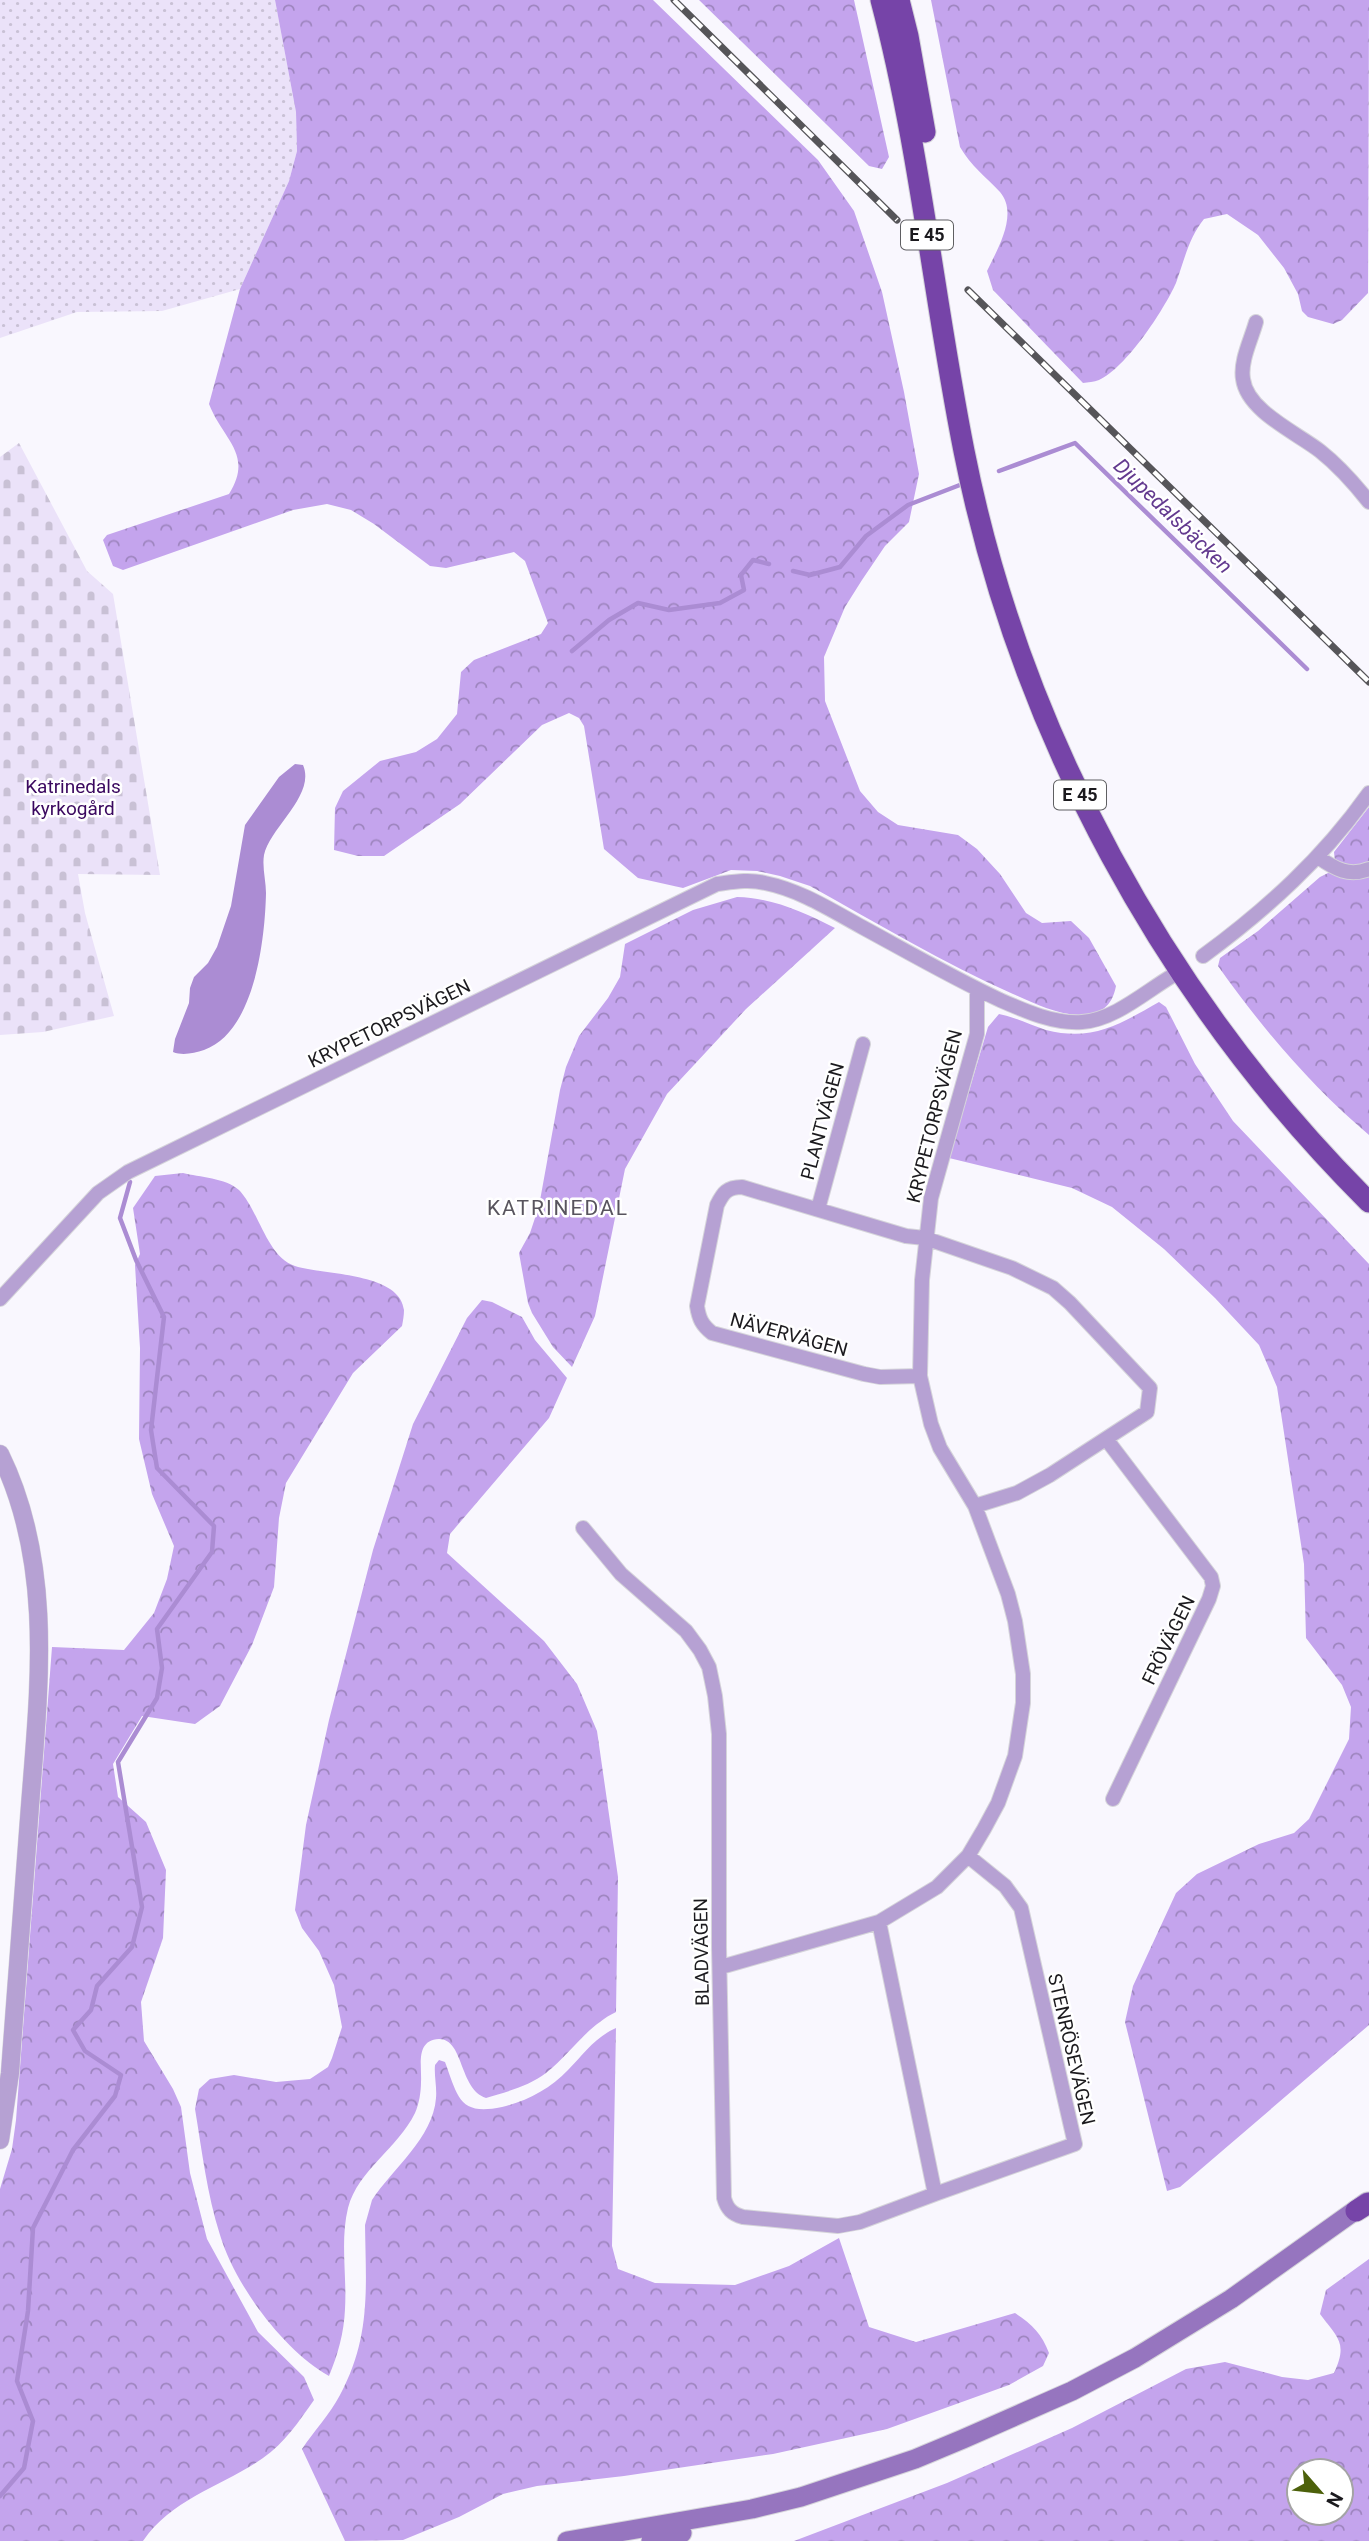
<svg xmlns="http://www.w3.org/2000/svg" width="1369" height="2541" font-family="Roboto,sans-serif">
	<style>
		.grass { fill: url(#grass-dots) }
		.forest { fill: url(#forest-crowns); fill-rule: evenodd }
		.cemetery { fill: url(#cemetery-stones) }
		.water { fill: #ab8cd3 }
		.lines { fill: none; stroke-linecap: round; stroke-linejoin: round }
		.stream { stroke: #ab8cd3; stroke-width: 4.5 }
		.minor-casing { stroke: #d5d4da; stroke-width: 16 }
		.tertiary-casing { stroke: #d5d4da; stroke-width: 19 }
		.secondary-casing { stroke: #d5d4da; stroke-width: 21 }
		.trunk-casing { stroke: #d5d4da; stroke-width: 23 }
		.minor { stroke: #b6a1d3; stroke-width: 14 }
		.tertiary { stroke: #b6a1d3; stroke-width: 18 }
		.secondary { stroke: #9675bf; stroke-width: 19 }
		.trunk { stroke: #7644a8; stroke-width: 21 }
		.rail-casing { stroke: #565559; stroke-width: 7 }
		.rail { stroke: #fff; stroke-width: 4.5; stroke-dasharray: 13; stroke-linecap: butt }
		.labels { text-anchor: middle; stroke-width: 5; stroke-linejoin: round; paint-order: stroke }
		.shield { fill: #fff; stroke: #5f5f62; stroke-width: 2 }
		.shield-label { font-size: 18px; font-weight: bold; fill: #1b1a1e }
		.park-label { font-size: 19px; fill: #3a085f; stroke: #fff }
		.street-label { font-size: 19px; fill: #1b1a1e; stroke: #fff }
		.water-label { font-size: 21px; font-style: italic; fill: #633a8f; stroke: #fff }
		.neighbourhood-label { font-size: 21px; letter-spacing: 2px; fill: #58545e; stroke: #fff }
	</style>
	<defs>
		<pattern id="grass-dots" width="8" height="8" patternUnits="userSpaceOnUse" patternTransform="scale(1.75)"><rect width="8" height="8" fill="#ebe2f9"/><path d="M2 2h.1M6 6h.1" fill="none" stroke="#c9c1d5" stroke-width="1.8" stroke-linecap="round"/></pattern>
		<pattern id="forest-crowns" width="20" height="18" patternUnits="userSpaceOnUse" patternTransform="scale(1.75)"><rect width="20" height="18" fill="#c4a4ed"/><path d="M2 6a3 3 0 1 1 6 0M12 15a3 3 0 1 1 6 0" fill="none" stroke="#9e85bf"/></pattern>
		<pattern id="cemetery-stones" width="16" height="16" patternUnits="userSpaceOnUse" patternTransform="scale(1.75)"><rect width="16" height="16" fill="#ebe2f9"/><path d="M2 7V4a2 2 0 0 1 4 0v3zM10 15v-3a2 2 0 0 1 4 0v3z" fill="#c9c1d5"/></pattern>
	</defs>
	<rect width="100%" height="100%" fill="#f9f7fe"/>
	<path class="grass" d="M 0,0 L 275,0 L 296,112 L 297,151 L 289,181 L 240,289 L 162,311 L 77,312 L 0,338 Z"/>
	<path class="forest" d="M 275,0 L 653,0 L 818,160 L 854,211 L 882,292 L 904,392 L 919,474 L 909,522 L 885,546 L 862,580 L 845,607 L 824,657 L 825,701 L 860,791 L 878,812 L 898,825 L 958,835 L 977,849 L 1000,874 L 1026,913 L 1042,923 L 1071,921 L 1089,938 L 1116,986 C 1112,1007 1100,1015 1079,1015 C 1055,1014 1033,1003 1013,994 C 943,963 877,923 810,886 L 780,876 L 757,871 L 731,870 L 683,888 L 638,878 L 604,849 L 584,726 L 579,718 L 569,713 L 542,725 L 460,804 L 384,856 L 358,856 L 334,850 L 335,808 L 343,791 L 380,761 L 416,752 L 437,739 L 457,714 L 461,672 L 474,660 L 541,634 L 548,623 L 525,561 L 514,552 L 446,568 L 430,566 L 374,524 L 351,510 L 327,504 L 293,510 L 123,570 L 113,566 L 103,540 L 107,535 L 229,494 C 254,454 223,440 209,404 L 240,289 L 289,181 L 297,151 L 296,112 Z
		M 699,0 L 854,0 L 889,157 L 882,169 L 869,166 Z
		M 931,0 L 1369,0 L 1368,293 L 1342,320 L 1333,324 L 1308,317 L 1302,311 L 1298,294 L 1284,268 L 1258,235 L 1227,214 L 1204,219 C 1189,237 1184,261 1176,283 C 1164,310 1126,368 1099,380 C 1094,382 1088,382 1083,383 L 993,290 L 987,271 C 997,250 1019,214 1000,192 C 986,177 971,166 960,147 Z
		M 1369,807 L 1369,865 L 1363,868 L 1335,862 L 1334,852 Z
		M 1330,872 L 1369,875 L 1369,1135 C 1311,1086 1262,1028 1218,966 L 1220,958 L 1258,931 L 1320,877 Z
		M 737,897 C 773,898 803,912 835,928 L 746,1009 L 667,1094 L 625,1169 L 595,1316 L 572,1367 L 553,1347 L 532,1313 L 528,1303 L 519,1253 L 530,1233 L 539,1206 L 560,1090 L 566,1067 L 579,1036 L 608,998 L 620,977 L 625,944 L 693,910 Z
		M 1159,1002 L 1166,1007 L 1195,1064 L 1233,1121 L 1369,1264 L 1369,2025 L 1180,2187 L 1167,2191 L 1125,2022 L 1133,1986 L 1176,1893 L 1197,1874 L 1259,1844 L 1294,1833 L 1309,1819 L 1349,1739 L 1351,1707 L 1342,1685 L 1306,1638 L 1304,1564 L 1277,1387 L 1259,1345 L 1215,1298 L 1164,1249 L 1112,1207 L 1072,1188 L 949,1158 L 988,1027 L 999,1014 C 1015,1017 1030,1025 1046,1030 C 1093,1042 1120,1024 1159,1002 Z
		M 183,1173 C 199,1177 226,1178 239,1190 C 259,1211 267,1257 295,1266 C 322,1275 400,1272 404,1310 C 404,1315 403,1321 402,1326 L 353,1373 L 286,1483 L 279,1518 L 274,1587 L 252,1645 L 220,1706 L 195,1724 L 142,1716 L 113,1764 L 118,1797 L 146,1822 L 166,1870 L 163,1938 L 141,2002 L 144,2041 L 173,2089 L 181,2107 L 190,2173 L 207,2239 L 258,2332 L 304,2377 L 314,2400 C 299,2421 285,2443 263,2458 C 223,2486 172,2498 143,2541 L 0,2541 L 0,2189 L 12,2149 L 16,2120 L 52,1647 L 124,1650 L 154,1613 L 167,1579 L 174,1546 L 152,1494 L 139,1439 L 140,1348 L 135,1265 L 140,1254 L 133,1208 L 155,1176 Z
		M 482,1300 L 492,1302 L 522,1317 L 535,1340 L 567,1378 L 549,1418 L 450,1534 L 447,1553 L 544,1641 L 577,1684 L 597,1731 L 618,1877 L 616,2012 C 587,2026 571,2053 546,2073 C 529,2086 506,2092 486,2098 C 459,2089 464,2039 439,2039 C 415,2040 422,2066 421,2082 C 421,2092 419,2104 415,2113 C 398,2148 358,2170 348,2208 C 340,2241 347,2276 345,2309 C 344,2333 338,2354 329,2376 C 283,2350 235,2285 220,2235 C 207,2194 202,2151 195,2109 L 199,2089 L 210,2079 L 234,2075 L 276,2082 L 310,2079 L 328,2067 L 332,2058 L 342,2027 L 334,1985 L 319,1951 L 302,1928 L 295,1910 L 306,1825 L 329,1720 L 373,1550 L 413,1424 L 467,1318 Z
		M 616,2028 L 612,2246 L 618,2269 L 655,2283 L 735,2285 L 789,2266 L 839,2238 L 869,2327 L 916,2342 L 1015,2313 C 1032,2324 1042,2334 1049,2353 L 1043,2366 L 1009,2385 L 887,2429 L 773,2454 L 624,2476 L 537,2486 L 503,2494 L 459,2517 L 403,2540 L 345,2541 L 302,2449 C 314,2431 330,2414 340,2395 C 371,2337 366,2289 365,2225 L 372,2200 C 393,2168 433,2138 436,2098 C 437,2087 434,2076 435,2065 L 439,2060 L 445,2062 C 458,2097 459,2116 502,2107 C 527,2101 550,2089 568,2070 C 583,2055 595,2037 616,2028 Z
		M 1369,2259 L 1369,2541 L 794,2541 L 947,2483 L 1072,2428 L 1186,2369 L 1225,2362 L 1282,2377 L 1308,2380 L 1334,2373 C 1348,2343 1338,2338 1320,2314 L 1326,2290 ZM 1299,2471 L 1341,2471 L 1341,2513 L 1299,2513 Z"/>
	<path class="cemetery" d="M 19,443 L 87,571 L 113,594 L 160,875 L 78,874 L 85,913 L 114,1016 L 43,1032 L 0,1035 L 0,457 Z"/>
	<path class="water" d="M 295,764 L 303,765 C 316,795 270,827 264,855 C 262,867 266,881 266,893 C 265,939 255,1032 204,1050 C 194,1053 183,1056 173,1052 L 175,1039 L 189,1003 L 190,988 L 194,977 L 208,963 L 217,947 L 231,906 L 245,825 L 279,777 Z"/>
	<g class="lines">
		<path class="stream" d="M 999,471 L 1075,443 L 1307,669
			M 793,571 L 810,575 L 840,567 L 866,536 L 908,505 L 965,483
			M 572,651 L 609,620 L 638,603 L 669,610 L 720,603 L 744,590 L 741,575 L 753,560 L 769,564
			M 0,2496 L 24,2468 L 33,2421 L 17,2381 L 28,2311 L 33,2228 L 73,2150 L 115,2096 L 121,2075 L 85,2051 L 73,2030 L 91,2010 L 97,1986 L 132,1947 L 142,1907 L 118,1762 L 157,1698 L 162,1668 L 157,1629 L 212,1552 L 214,1526 L 157,1468 L 151,1430 L 164,1317 L 136,1260 L 120,1218 L 130,1182"/>
		<defs>
			<path id="minor" d="M 1256,322 C 1251,340 1240,361 1243,379 C 1247,411 1297,433 1320,451 C 1339,466 1354,483 1369,502
				M 1318,857 C 1335,869 1349,877 1369,869
				M 1203,956 C 1267,909 1323,858 1369,793
				M 818,1209 L 863,1044
				M 0,1299 L 98,1193 L 128,1172 L 717,884 C 733,882 749,879 765,883 C 800,890 831,910 862,927 C 908,952 953,978 1000,1000 C 1025,1011 1054,1024 1082,1022 C 1114,1020 1145,992 1172,976
				M 920,1376 L 880,1377 L 864,1374 L 712,1333 C 702,1325 699,1319 697,1306 L 717,1205 C 723,1193 727,1187 742,1187 L 906,1236 L 925,1238 L 1012,1268 L 1053,1288 L 1070,1303 L 1150,1388 L 1147,1412 L 1050,1475 L 1017,1493 L 975,1506
				M 1107,1440 L 1211,1577 L 1213,1586 L 1209,1599 L 1113,1799
				M 583,1528 L 621,1574 L 686,1631 L 700,1650 L 709,1667 L 715,1696 L 719,1734 L 719,1947 L 724,2198 C 727,2209 732,2214 743,2217 L 838,2226 L 860,2222 L 935,2194
				M 879,1922 L 935,2194 L 1075,2144 L 1021,1908 L 1005,1886 L 968,1856
				M 721,1967 L 879,1922 L 937,1887 L 968,1856 L 984,1829 L 998,1803 L 1015,1756 L 1023,1703 L 1023,1674 L 1015,1621 L 1008,1594 L 975,1506 L 940,1448 L 931,1424 L 920,1376 L 922,1280 L 931,1198 L 977,1034 L 977,989"/>
			<path id="tertiary" d="M 0,1454 C 56,1568 38,1696 29,1819 C 23,1903 16,1988 10,2073 L 0,2140"/>
			<path id="secondary" d="M 567,2541 L 752,2509 L 801,2497 L 915,2459 L 963,2439 L 1072,2391 L 1135,2358 L 1231,2299 L 1367,2202
				M 651,2541 L 682,2533"/>
			<path id="trunk" d="M 881,0 C 920,148 934,301 964,451 C 1020,733 1166,1000 1369,1202
				M 899,0 L 908,36 L 925,132
				M 1356,2211 L 1369,2203"/>
		</defs>
		<use href="#minor" class="minor-casing"/>
		<use href="#tertiary" class="tertiary-casing"/>
		<use href="#secondary" class="secondary-casing"/>
		<use href="#trunk" class="trunk-casing"/>
		<use href="#minor" class="minor"/>
		<use href="#tertiary" class="tertiary"/>
		<use href="#secondary" class="secondary"/>
		<use href="#trunk" class="trunk"/>
		<defs>
			<path id="rail" d="M 674,0 L 897,220
				M 968,290 L 1369,682"/>
		</defs>
		<use href="#rail" class="rail-casing"/>
		<use href="#rail" class="rail"/>
	</g>
	<g class="labels">
		<g class="shield">
			<rect x="901" y="220.5" width="52" height="29" rx="5"/>
			<rect x="1054" y="780.5" width="52" height="29" rx="5"/>
		</g>
		<g class="shield-label">
			<text x="927" y="241">E 45</text>
			<text x="1080" y="801">E 45</text>
		</g>
		<g class="park-label">
			<text x="73" y="793">Katrinedals<tspan x="73" dy="22">kyrkogård</tspan></text>
		</g>
		<g class="street-label">
			<text transform="translate(389 1023) rotate(-26)" y="7">KRYPETORPSVÄGEN</text>
			<text transform="translate(934 1116) rotate(-76)" y="7">KRYPETORPSVÄGEN</text>
			<text transform="translate(822 1121) rotate(-75)" y="7">PLANTVÄGEN</text>
			<text transform="translate(789 1334) rotate(15)" y="7">NÄVERVÄGEN</text>
			<text transform="translate(1168 1640) rotate(-64)" y="7">FRÖVÄGEN</text>
			<text transform="translate(701 1952) rotate(-91)" y="7">BLADVÄGEN</text>
			<text transform="translate(1072 2049) rotate(77)" y="7">STENRÖSEVÄGEN</text>
		</g>
		<g class="water-label">
			<text transform="translate(1173 516) rotate(44)" y="7">Djupedalsbäcken</text>
		</g>
		<g class="neighbourhood-label">
			<text x="558" y="1215">KATRINEDAL</text>
		</g>
	</g>
	<g transform="translate(1320 2492) rotate(118)"><circle r="33" fill="#ffffff" stroke="#a4a3a5" stroke-width="2"/>
	<path d="M0-5L12 26L0 18L-12 26Z" fill="#4d610b"/>
	<text y="-10" font-size="19" font-weight="bold" text-anchor="middle" fill="#1b1a1e">N</text>
	</g>
</svg>
